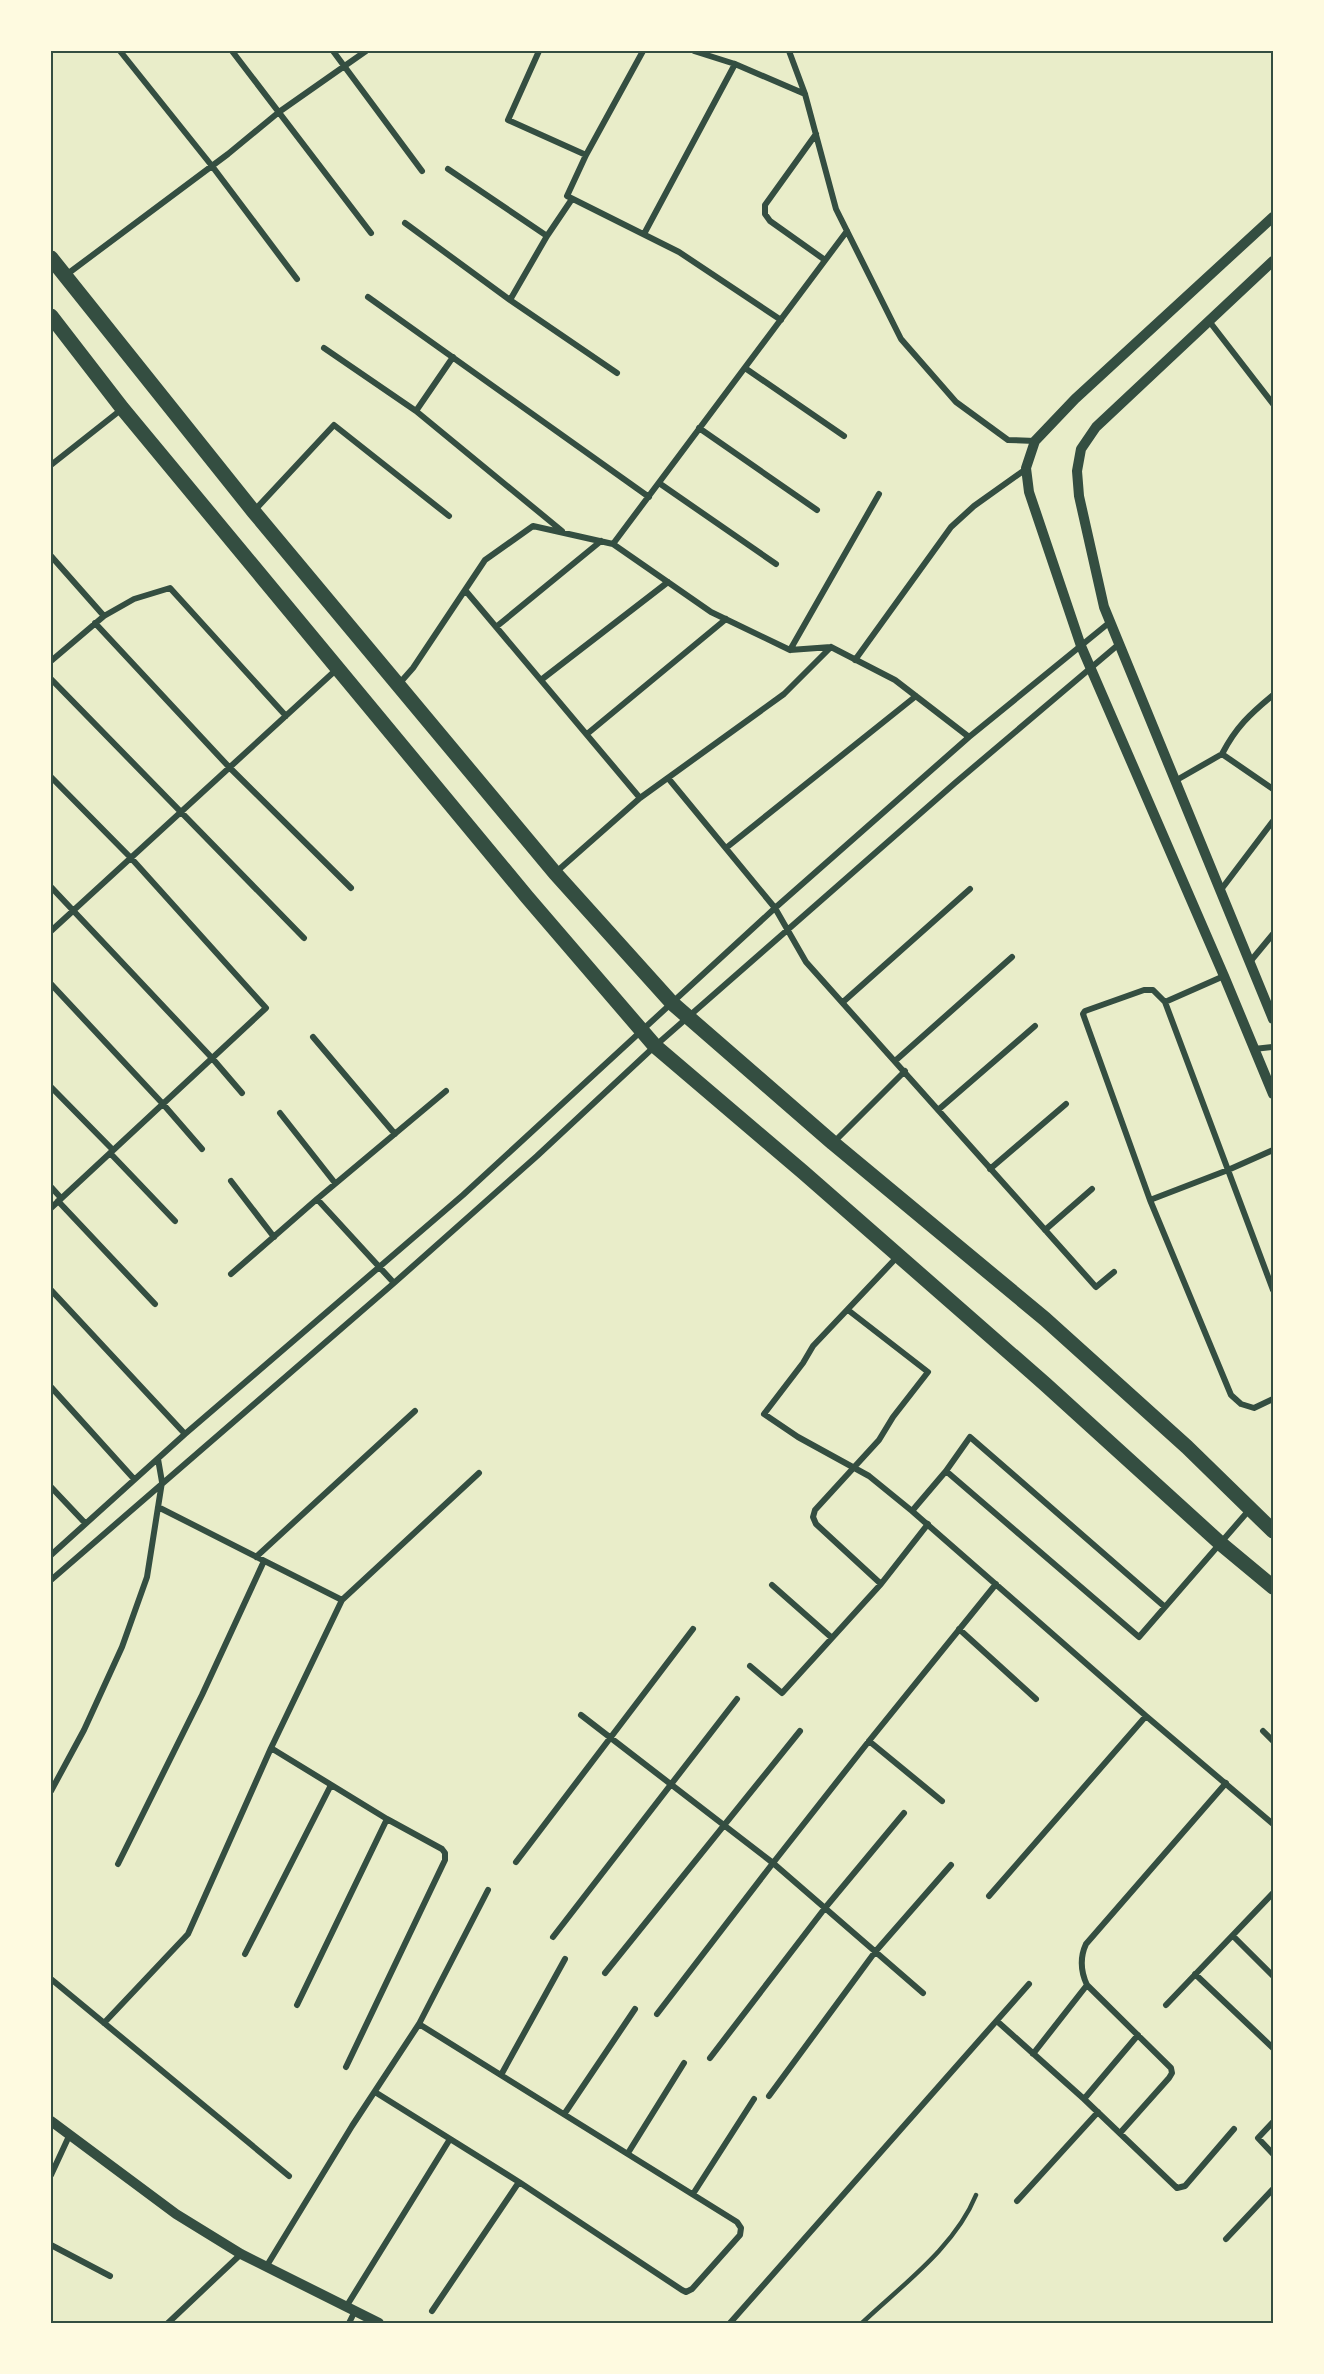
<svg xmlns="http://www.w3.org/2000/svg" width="1324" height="2374" font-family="'Exo 2',sans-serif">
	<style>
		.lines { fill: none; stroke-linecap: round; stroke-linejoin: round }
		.service { stroke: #344e41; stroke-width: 4.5 }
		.minor { stroke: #344e41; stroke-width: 6 }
		.tertiary { stroke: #344e41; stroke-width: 10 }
		.primary { stroke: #344e41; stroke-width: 15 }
		.neatline { fill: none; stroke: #344e41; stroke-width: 2 }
	</style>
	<rect width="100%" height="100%" fill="#e9edc9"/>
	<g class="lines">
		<path class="service" d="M 862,2323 C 902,2285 955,2247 976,2195"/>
		<path class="minor" d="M 120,51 L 212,166 L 297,279
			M 232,51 L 371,233
			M 333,51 L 422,171
			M 539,51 L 508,120 L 586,155
			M 643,51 L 586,155 L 567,196 L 679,252 L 781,320
			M 694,51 L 735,64 L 805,94
			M 789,51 L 805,94 L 836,209 L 901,339 L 956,402 L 1008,440 L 1035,441
			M 816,134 L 765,205 L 765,214 L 770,221 L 825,260
			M 448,169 L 547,236 L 572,199
			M 405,223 L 510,300
			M 644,234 L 735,64
			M 547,236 L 510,300 L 617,373
			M 66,275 L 228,154 L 279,112 L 366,51
			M 368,297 L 649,497
			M 1209,321 L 1273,404
			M 324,348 L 416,411
			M 453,357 L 416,411 L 562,531
			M 745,368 L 844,436
			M 699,428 L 817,510
			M 51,465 L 122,409
			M 659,483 L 776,564
			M 254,511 L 334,425 L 449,516
			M 613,544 L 847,231
			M 51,556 L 104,616
			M 465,590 L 640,798 L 784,694 L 831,647
			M 95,623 L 229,767 L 351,888
			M 496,627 L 601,541
			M 790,650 L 879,494
			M 855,660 L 951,527 L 974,506 L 1026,469
			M 51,661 L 104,616 L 134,599 L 170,588 L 286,716
			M 51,679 L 304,938
			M 541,680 L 668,582
			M 398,685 L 413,668 L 485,560 L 533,526 L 613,544 L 711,612 L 790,650 L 831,647 L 895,680 L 969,737
			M 587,734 L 726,619
			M 1222,754 C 1236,727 1250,714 1273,695
			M 51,777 L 131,858 L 266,1008 L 51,1208
			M 668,778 L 775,908 L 806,962 L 1096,1287 L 1114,1272
			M 1175,781 L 1222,754 L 1273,789
			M 726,848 L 916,696
			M 555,873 L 640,798
			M 51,887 L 212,1058 L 242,1093
			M 1220,891 L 1273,821
			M 51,931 L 337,669
			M 1249,963 L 1273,934
			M 51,984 L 163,1104 L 202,1149
			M 843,1002 L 970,889
			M 1165,1002 L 1224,976
			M 313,1037 L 395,1134
			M 1254,1049 L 1273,1047
			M 895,1061 L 1012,957
			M 51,1087 L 113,1150
			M 938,1110 L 1035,1026
			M 280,1113 L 335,1183
			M 833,1143 L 905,1071
			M 110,1153 L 175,1221
			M 990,1169 L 1066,1104
			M 231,1181 L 274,1237
			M 51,1187 L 61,1198
			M 1150,1200 L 1228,1170 L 1273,1150
			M 58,1201 L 155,1304
			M 1045,1230 L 1092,1189
			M 898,1256 L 813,1346 L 803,1363 L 764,1414 L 798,1437 L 869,1476 L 912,1511 L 1146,1716 L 1273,1824
			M 231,1274 L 317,1199
			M 394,1283 L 317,1199 L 446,1091
			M 51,1290 L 185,1434
			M 1273,1290 L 1165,1002 L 1153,990 L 1144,990 L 1085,1011 L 1083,1014 L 1150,1200 L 1231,1395 L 1241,1404 L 1254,1408 L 1273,1399
			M 848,1310 L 928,1372 L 893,1417 L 879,1440 L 815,1510 L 813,1517 L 816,1524 L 881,1584
			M 51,1387 L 134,1479
			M 946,1471 L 970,1437 L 1165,1607
			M 51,1487 L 85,1523
			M 158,1507 L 342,1600 L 479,1473
			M 912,1511 L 946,1471 L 1139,1637 L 1250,1509
			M 51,1555 L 185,1434 L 463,1195 L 775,908 L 969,737 L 1110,622
			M 256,1557 L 415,1411
			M 51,1580 L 394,1283 L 537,1156 L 655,1046 L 955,783 L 1119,644
			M 772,1585 L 832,1638
			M 342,1600 L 271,1748 L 387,1819 L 442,1849 L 445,1853 L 445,1860 L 346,2067
			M 959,1629 L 1036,1699
			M 750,1666 L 782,1693 L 881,1584 L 928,1524
			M 581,1715 L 773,1863 L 869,1741 L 996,1584
			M 1263,1731 L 1273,1741
			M 869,1741 L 942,1801
			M 51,1791 L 84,1730 L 122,1647 L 147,1577 L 162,1482 L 158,1459
			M 516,1862 L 693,1629
			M 118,1864 L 202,1695 L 264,1561
			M 989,1896 L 1146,1716
			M 1233,1936 L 1273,1976
			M 553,1937 L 737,1699
			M 245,1954 L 331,1785
			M 605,1973 L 800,1731
			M 1195,1974 L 1273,2048
			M 51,1979 L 289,2176
			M 297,2005 L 387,1819
			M 1166,2005 L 1273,1893
			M 657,2014 L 773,1863 L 923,1993
			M 998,2022 L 1084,2099 L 1177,2188 L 1185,2186 L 1234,2129
			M 104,2023 L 188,1934 L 271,1748
			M 1033,2054 L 1087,1985
			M 710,2058 L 825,1908 L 904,1813
			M 501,2075 L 565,1959
			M 375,2092 L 519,2182 L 682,2290 L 686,2292 L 692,2289 L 740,2235 L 741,2228 L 737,2222 L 419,2024
			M 769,2096 L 875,1952 L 951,1865
			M 1084,2099 L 1138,2035
			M 565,2113 L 635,2009
			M 1273,2122 L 1258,2138 L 1273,2154
			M 1120,2133 L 1169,2078 L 1172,2073 L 1171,2068 L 1087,1985 C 1081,1972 1080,1957 1086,1944 L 1226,1783
			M 628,2153 L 684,2063
			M 51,2175 L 70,2134
			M 693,2194 L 754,2099
			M 1017,2201 L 1098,2112
			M 1226,2239 L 1273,2189
			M 51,2245 L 110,2276
			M 266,2267 L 352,2126 L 419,2024 L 488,1890
			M 346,2307 L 450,2139
			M 432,2311 L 519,2182
			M 168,2323 L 241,2254
			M 349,2323 L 355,2311
			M 730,2323 L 1029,1984"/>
		<path class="tertiary" d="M 1273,217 L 1075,399 L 1035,441 L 1026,468 L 1029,492 L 1081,646 L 1224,976 L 1273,1094
			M 1273,261 L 1096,427 L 1081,449 L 1077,471 L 1079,496 L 1104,607 L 1273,1019
			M 51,2121 L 176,2214 L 241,2254 L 379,2323"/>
		<path class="primary" d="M 51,258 L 254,512 L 555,873 L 672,1003 L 833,1143 L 1045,1319 L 1187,1447 L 1273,1531
			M 51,316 L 122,408 L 527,897 L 655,1046 L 803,1172 L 1045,1384 L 1220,1543 L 1273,1587"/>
	</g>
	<rect width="1324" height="2374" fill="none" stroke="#fefae0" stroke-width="105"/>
	<rect x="52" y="52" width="1220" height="2270" class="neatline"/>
</svg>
